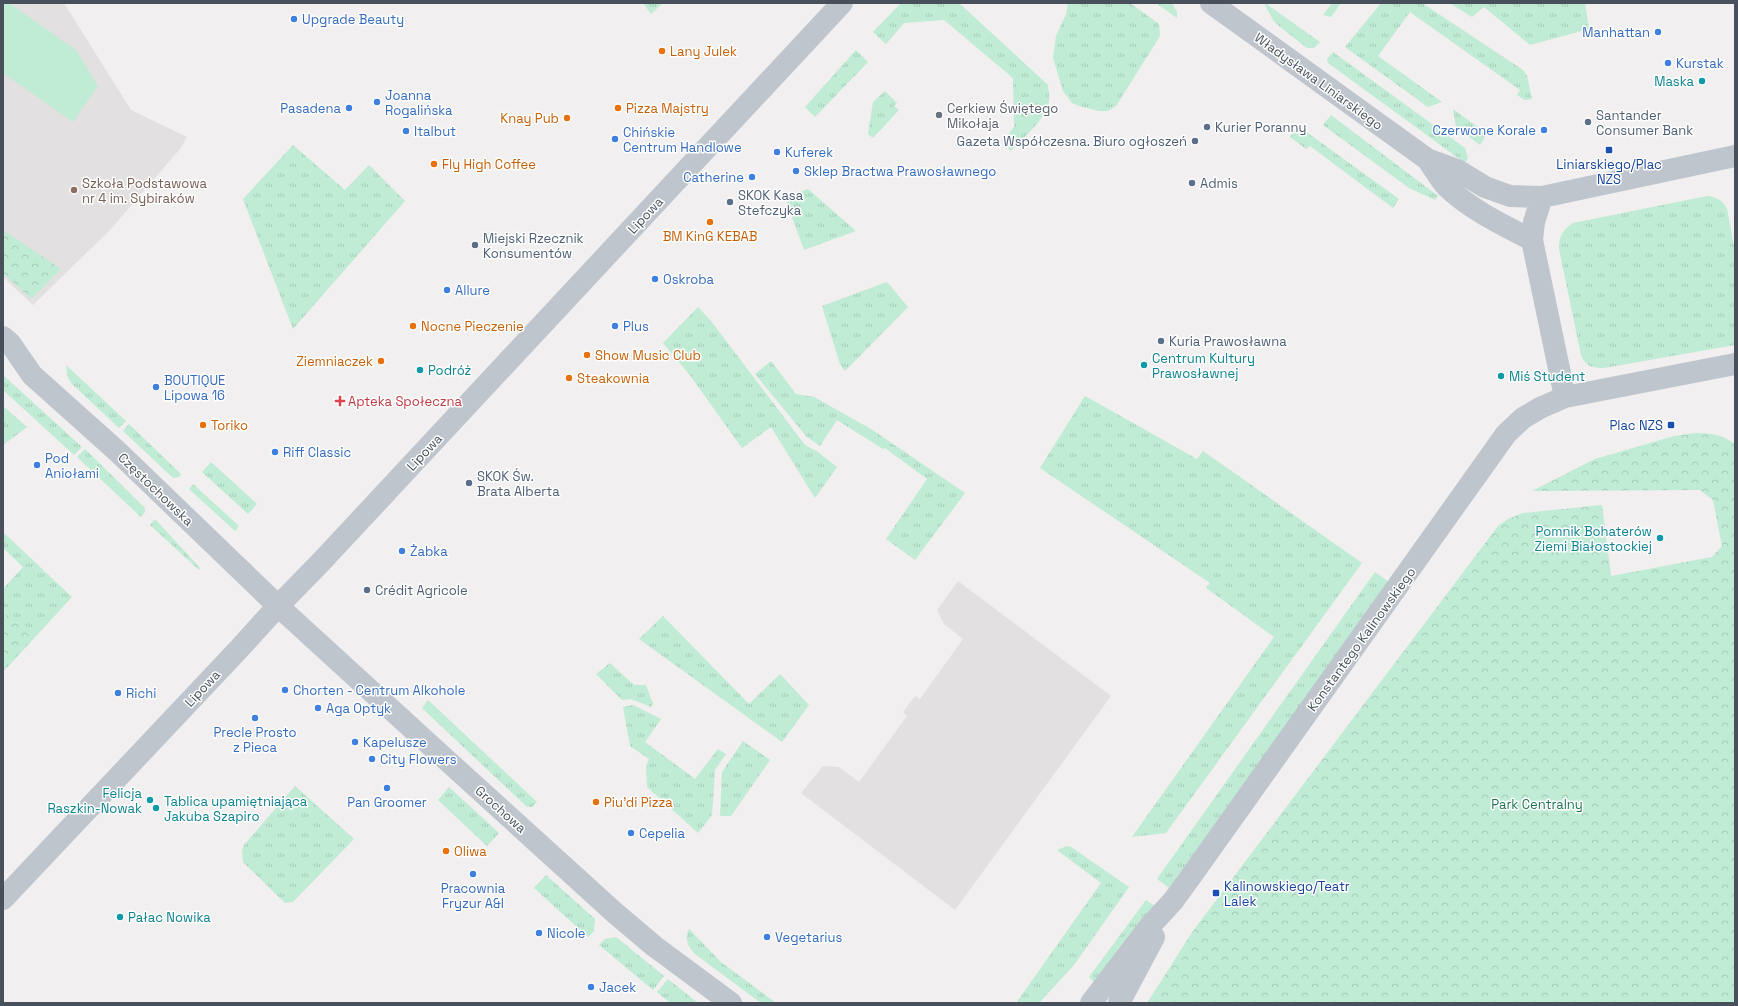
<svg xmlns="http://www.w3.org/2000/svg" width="1738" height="1006" font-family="'Space Grotesk',sans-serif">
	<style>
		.education { fill: #e2e0e0 }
		.grass { fill: url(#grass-tufts) }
		.park { fill: url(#park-crowns) }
		.pitch { fill: #c0ebd4 }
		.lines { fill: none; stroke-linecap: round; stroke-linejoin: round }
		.minor { stroke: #bec5cc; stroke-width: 22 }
		.shop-dot { fill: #3f7fe0; stroke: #fff; stroke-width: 1.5 }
		.food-dot { fill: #e8710a; stroke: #fff; stroke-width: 1.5 }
		.culture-dot { fill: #0f9aa8; stroke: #fff; stroke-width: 1.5 }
		.worship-dot { fill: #6b7280; stroke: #fff; stroke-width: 1.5 }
		.service-dot { fill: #5c6f8a; stroke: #fff; stroke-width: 1.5 }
		.transit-dot { fill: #1a4fb4; stroke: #fff; stroke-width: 1.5 }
		.education-dot { fill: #8d6e63; stroke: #fff; stroke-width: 1.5 }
		.health-dot { fill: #e0444e; stroke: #fff; stroke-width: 1.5 }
		.labels { text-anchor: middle; stroke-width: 3; stroke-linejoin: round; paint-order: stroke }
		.shop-label { font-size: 13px; fill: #366cbe; stroke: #fff; text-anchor: start }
		.food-label { font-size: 13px; fill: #c56008; stroke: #fff; text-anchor: start }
		.street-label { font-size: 13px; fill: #48515b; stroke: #fff }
		.culture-label { font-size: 13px; fill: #0d838f; stroke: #fff; text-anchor: start }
		.worship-label { font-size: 13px; fill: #5b616d; stroke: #fff; text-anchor: start }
		.service-label { font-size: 13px; fill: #4e5e75; stroke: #fff; text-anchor: start }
		.transit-label { font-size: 13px; fill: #164399; stroke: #fff }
		.education-label { font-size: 13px; fill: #785e54; stroke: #fff; text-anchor: start }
		.health-label { font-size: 13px; fill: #be3a42; stroke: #fff; text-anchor: start }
		.park-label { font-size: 13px; fill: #1e7650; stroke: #fff }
	</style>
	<defs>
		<pattern id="grass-tufts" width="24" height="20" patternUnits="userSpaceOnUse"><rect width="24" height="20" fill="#c0ebd4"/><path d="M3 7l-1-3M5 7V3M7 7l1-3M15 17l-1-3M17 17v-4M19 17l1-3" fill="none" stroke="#a6cbb8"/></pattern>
		<pattern id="park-crowns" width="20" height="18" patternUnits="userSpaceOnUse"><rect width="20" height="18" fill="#c0ebd4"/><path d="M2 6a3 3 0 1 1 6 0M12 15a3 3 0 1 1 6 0" fill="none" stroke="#a6cbb8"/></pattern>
	</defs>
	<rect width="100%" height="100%" fill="#f1efef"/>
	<path class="education" d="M 3,3 L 64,3 L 131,110 L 187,137 L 180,149 L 110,230 L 33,305 L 3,277 Z
		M 958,581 L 1111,696 L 955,910 L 801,793 L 823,766 L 839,767 L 859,782 L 907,716 L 903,712 L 915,696 L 920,699 L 963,639 L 944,624 L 937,610 Z"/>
	<path class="grass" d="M 643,3 L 663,3 L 651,14 Z
		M 901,3 L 959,3 L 1048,85 C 1048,90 1050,96 1049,101 C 1048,117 1022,139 1011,151 L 1002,142 L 1014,127 L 1013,78 L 944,20 L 904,23 L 886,44 L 873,32 Z
		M 1068,3 L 1130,3 L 1159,24 L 1160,36 L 1116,106 L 1108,111 L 1099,111 L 1079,106 L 1072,103 L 1063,91 L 1053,58 L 1056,36 L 1066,14 Z
		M 1156,3 L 1172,3 L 1177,12 L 1177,18 Z
		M 1264,3 L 1265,3 L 1320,42 L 1314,48 L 1307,48 L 1279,26 L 1273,20 Z
		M 1332,3 L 1341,3 L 1331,17 L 1323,15 Z
		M 1381,3 L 1422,3 L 1523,70 L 1527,76 L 1532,99 L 1525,100 L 1517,95 L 1520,90 L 1410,12 L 1378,56 L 1442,102 L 1428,107 L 1345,47 Z
		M 1450,3 L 1585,3 L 1589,29 L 1530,45 L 1484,7 L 1472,17 Z
		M 856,50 L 868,62 L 815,117 L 805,107 Z
		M 1333,52 L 1465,148 L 1468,158 L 1465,163 L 1328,63 L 1327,59 Z
		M 885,91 L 897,103 L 894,106 L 899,110 L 873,138 L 868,134 L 873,102 Z
		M 1453,109 L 1487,134 L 1480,145 L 1456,127 Z
		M 1331,115 L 1438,196 L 1435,200 L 1409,188 L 1323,125 Z
		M 1298,126 L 1399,199 L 1393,208 L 1310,146 L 1306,149 L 1290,137 Z
		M 293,145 L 345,190 L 369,165 L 405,201 L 293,329 L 243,199 Z
		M 808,189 L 856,231 L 804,250 L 785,198 Z
		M 1707,196 C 1716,197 1723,200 1727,209 L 1735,251 L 1735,345 L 1604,368 C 1592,368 1585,366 1581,355 L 1559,249 C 1559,237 1562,230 1573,223 Z
		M 887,282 L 908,307 L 845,371 L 840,364 L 822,306 Z
		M 698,307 L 711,321 L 805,445 L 818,452 L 837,467 L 815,498 L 771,427 L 742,448 L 689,374 L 663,343 Z
		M 771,361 L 796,394 L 814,397 L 871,429 L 965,493 L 915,560 L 886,539 L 927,479 L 885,448 L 883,449 L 837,420 L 820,446 L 806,436 L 755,374 Z
		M 66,365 L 126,421 L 119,428 L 72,384 L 68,378 Z
		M 3,375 L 82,447 L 74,455 L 3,390 Z
		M 1085,396 L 1197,459 L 1203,451 L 1362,563 L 1166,833 L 1132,837 L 1274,637 L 1206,588 L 1210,583 L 1040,468 Z
		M 3,406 L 27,427 L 3,445 Z
		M 129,424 L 181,474 L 179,477 L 173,478 L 123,431 Z
		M 85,449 L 145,508 L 145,512 L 141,517 L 77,457 Z
		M 211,462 L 257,504 L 248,514 L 202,472 Z
		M 193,484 L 239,526 L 235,531 L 189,489 Z
		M 154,520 L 156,520 L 200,568 L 199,570 L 150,525 Z
		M 3,532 L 72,597 L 3,672 L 3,589 L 23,567 L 3,548 Z
		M 1375,572 L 1389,582 L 1169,888 L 1157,879 Z
		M 663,616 L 749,704 L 780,674 L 809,705 L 782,742 L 639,639 Z
		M 610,663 L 634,685 L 646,685 L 653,704 L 651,707 L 631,699 L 622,700 L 596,674 Z
		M 428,700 L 537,802 L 532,807 L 527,807 L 422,708 Z
		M 633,705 L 661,719 L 645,742 L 695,779 L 718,749 L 726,754 L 715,770 L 712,815 L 698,833 L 647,787 L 646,766 L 649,759 L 630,746 L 623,707 Z
		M 743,741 L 770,760 L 731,816 L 720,816 L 722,772 Z
		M 295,786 L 354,839 L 293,902 L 285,903 L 243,862 L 242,851 L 244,845 Z
		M 449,787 L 499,833 L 487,846 L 438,800 Z
		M 1067,846 L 1071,847 L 1129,887 L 1074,965 L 1039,1003 L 1016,1003 L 1101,883 L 1057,850 Z
		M 546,875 L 595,919 L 594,931 L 588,937 L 534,888 Z
		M 1146,900 L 1155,906 L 1094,982 L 1089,977 Z
		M 689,929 L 721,962 L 776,1003 L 761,1003 L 695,954 C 688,947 684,938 689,929 Z
		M 616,937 L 664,976 L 653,990 L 599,945 L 605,939 Z
		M 668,979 L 698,1003 L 670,1003 L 657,992 Z"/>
	<path class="park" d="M 3,230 L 61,269 L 31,299 L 3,273 Z
		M 1696,433 C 1711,433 1723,435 1735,444 L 1735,1003 L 1147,1003 L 1193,931 L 1498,526 L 1508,519 L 1523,513 L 1602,505 L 1611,576 L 1712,557 L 1722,546 L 1713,500 L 1700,490 L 1532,491 L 1595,459 L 1674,436 Z
		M 8,614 L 32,638 L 4,668 L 3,619 Z"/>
	<path class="pitch" d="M 3,3 L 9,3 L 76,50 L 98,86 L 73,122 L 3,73 Z"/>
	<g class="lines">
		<path class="minor" d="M 1211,3 L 1427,159 L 1457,170 L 1485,187 L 1510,196 L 1542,197 L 1735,156
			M 1427,159 C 1434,168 1439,179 1447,187 C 1471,210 1503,225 1532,240
			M 1542,197 L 1534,222 L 1532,240 L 1565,397
			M 3,337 L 10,343 L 32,375 L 118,452 L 278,606 L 452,765 L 615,913 L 654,946 L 731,1003
			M 3,899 L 238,650 L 278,606 L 321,562 L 842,3
			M 1091,1003 L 1150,926 L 1173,901 L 1189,879 L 1506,434 L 1523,418 L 1540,408 L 1565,397 L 1735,364
			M 1119,1003 L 1154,937"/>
	</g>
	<g class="shop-dot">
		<circle cx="294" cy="19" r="4"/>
		<circle cx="1658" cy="32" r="4"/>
		<circle cx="1668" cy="63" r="4"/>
		<circle cx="377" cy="102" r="4"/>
		<circle cx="349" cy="108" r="4"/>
		<circle cx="1544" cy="130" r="4"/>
		<circle cx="406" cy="131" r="4"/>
		<circle cx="615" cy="139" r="4"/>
		<circle cx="777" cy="152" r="4"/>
		<circle cx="796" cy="171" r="4"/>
		<circle cx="752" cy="177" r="4"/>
		<circle cx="655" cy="279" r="4"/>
		<circle cx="447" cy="290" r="4"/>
		<circle cx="615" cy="326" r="4"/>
		<circle cx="156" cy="387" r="4"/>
		<circle cx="275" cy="452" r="4"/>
		<circle cx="37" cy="465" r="4"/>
		<circle cx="402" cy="551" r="4"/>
		<circle cx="285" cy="690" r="4"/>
		<circle cx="118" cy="693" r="4"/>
		<circle cx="318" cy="708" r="4"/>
		<circle cx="255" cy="718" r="4"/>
		<circle cx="355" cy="742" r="4"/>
		<circle cx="372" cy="759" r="4"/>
		<circle cx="387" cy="788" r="4"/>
		<circle cx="631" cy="833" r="4"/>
		<circle cx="473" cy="874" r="4"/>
		<circle cx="539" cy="933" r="4"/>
		<circle cx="767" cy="937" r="4"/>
		<circle cx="591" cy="987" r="4"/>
	</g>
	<g class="food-dot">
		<circle cx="662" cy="51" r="4"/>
		<circle cx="618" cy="108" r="4"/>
		<circle cx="567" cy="118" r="4"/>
		<circle cx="434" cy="164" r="4"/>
		<circle cx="710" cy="222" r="4"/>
		<circle cx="413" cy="326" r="4"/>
		<circle cx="587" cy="355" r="4"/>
		<circle cx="381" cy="361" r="4"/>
		<circle cx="569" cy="378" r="4"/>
		<circle cx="203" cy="425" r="4"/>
		<circle cx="596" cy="802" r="4"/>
		<circle cx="446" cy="851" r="4"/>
	</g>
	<g class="culture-dot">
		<circle cx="1702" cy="81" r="4"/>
		<circle cx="1144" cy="365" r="4"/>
		<circle cx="420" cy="370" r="4"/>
		<circle cx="1501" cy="376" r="4"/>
		<circle cx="1660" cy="538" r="4"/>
		<circle cx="150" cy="800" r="4"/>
		<circle cx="156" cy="808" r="4"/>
		<circle cx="120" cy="917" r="4"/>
	</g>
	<circle class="worship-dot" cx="939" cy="115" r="4"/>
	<g class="service-dot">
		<circle cx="1588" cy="122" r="4"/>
		<circle cx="1207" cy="127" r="4"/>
		<circle cx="1195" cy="141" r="4"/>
		<circle cx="1192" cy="183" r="4"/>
		<circle cx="730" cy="202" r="4"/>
		<circle cx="475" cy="245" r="4"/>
		<circle cx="1161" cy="341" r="4"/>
		<circle cx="469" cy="483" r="4"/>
		<circle cx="367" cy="590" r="4"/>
	</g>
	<g class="transit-dot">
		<rect x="1605" y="146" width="8" height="8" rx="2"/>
		<rect x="1667" y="421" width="8" height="8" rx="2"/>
		<rect x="1212" y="889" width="8" height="8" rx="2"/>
	</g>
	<circle class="education-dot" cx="74" cy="190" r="4"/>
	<path class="health-dot" d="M338 395h4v4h4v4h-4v4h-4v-4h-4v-4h4z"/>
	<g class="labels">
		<g class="shop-label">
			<text x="302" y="24">Upgrade Beauty</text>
			<text x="1650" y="37" text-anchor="end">Manhattan</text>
			<text x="1676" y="68">Kurstak</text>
			<text x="385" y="100">Joanna<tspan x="385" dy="15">Rogalińska</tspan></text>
			<text x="341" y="113" text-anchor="end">Pasadena</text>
			<text x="1536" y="135" text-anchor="end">Czerwone Korale</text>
			<text x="414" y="136">Italbut</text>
			<text x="623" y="137">Chińskie<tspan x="623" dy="15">Centrum Handlowe</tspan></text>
			<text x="785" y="157">Kuferek</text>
			<text x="804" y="176">Sklep Bractwa Prawosławnego</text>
			<text x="744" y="182" text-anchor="end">Catherine</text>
			<text x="663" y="284">Oskroba</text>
			<text x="455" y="295">Allure</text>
			<text x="623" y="331">Plus</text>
			<text x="164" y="385">BOUTIQUE<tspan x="164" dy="15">Lipowa 16</tspan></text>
			<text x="283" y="457">Riff Classic</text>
			<text x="45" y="463">Pod<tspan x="45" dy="15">Aniołami</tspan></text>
			<text x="410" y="556">Żabka</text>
			<text x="293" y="695">Chorten - Centrum Alkohole</text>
			<text x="126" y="698">Richi</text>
			<text x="326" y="713">Aga Optyk</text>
			<text x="255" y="737" text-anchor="middle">Precle Prosto<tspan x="255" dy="15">z Pieca</tspan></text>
			<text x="363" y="747">Kapelusze</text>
			<text x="380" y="764">City Flowers</text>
			<text x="387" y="807" text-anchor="middle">Pan Groomer</text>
			<text x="639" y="838">Cepelia</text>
			<text x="473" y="893" text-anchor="middle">Pracownia<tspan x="473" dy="15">Fryzur A&amp;I</tspan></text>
			<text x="547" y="938">Nicole</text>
			<text x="775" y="942">Vegetarius</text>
			<text x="599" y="992">Jacek</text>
		</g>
		<g class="food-label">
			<text x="670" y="56">Lany Julek</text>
			<text x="626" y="113">Pizza Majstry</text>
			<text x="559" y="123" text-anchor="end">Knay Pub</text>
			<text x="442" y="169">Fly High Coffee</text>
			<text x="710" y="241" text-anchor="middle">BM KinG KEBAB</text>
			<text x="421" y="331">Nocne Pieczenie</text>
			<text x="595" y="360">Show Music Club</text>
			<text x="373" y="366" text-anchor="end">Ziemniaczek</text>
			<text x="577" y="383">Steakownia</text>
			<text x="211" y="430">Toriko</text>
			<text x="604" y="807">Piu'di Pizza</text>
			<text x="454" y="856">Oliwa</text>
		</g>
		<g class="street-label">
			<text transform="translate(1319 81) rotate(36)" y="5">Władysława Liniarskiego</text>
			<text transform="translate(645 215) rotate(-47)" y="5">Lipowa</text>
			<text transform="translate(424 452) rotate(-47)" y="5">Lipowa</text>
			<text transform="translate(156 489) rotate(44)" y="5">Częstochowska</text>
			<text transform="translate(1361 639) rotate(-54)" y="5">Konstantego Kalinowskiego</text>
			<text transform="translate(202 688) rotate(-47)" y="5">Lipowa</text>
			<text transform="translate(501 809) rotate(42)" y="5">Grochowa</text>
		</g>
		<g class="culture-label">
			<text x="1694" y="86" text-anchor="end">Maska</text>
			<text x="1152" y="363">Centrum Kultury<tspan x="1152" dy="15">Prawosławnej</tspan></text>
			<text x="428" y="375">Podróż</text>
			<text x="1509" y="381">Miś Student</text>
			<text x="1652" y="536" text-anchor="end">Pomnik Bohaterów<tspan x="1652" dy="15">Ziemi Białostockiej</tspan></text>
			<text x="142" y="798" text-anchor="end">Felicja<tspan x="142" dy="15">Raszkin-Nowak</tspan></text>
			<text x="164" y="806">Tablica upamiętniająca<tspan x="164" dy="15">Jakuba Szapiro</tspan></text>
			<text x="128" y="922">Pałac Nowika</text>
		</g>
		<g class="worship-label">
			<text x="947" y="113">Cerkiew Świętego<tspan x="947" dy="15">Mikołaja</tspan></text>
		</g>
		<g class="service-label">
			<text x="1596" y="120">Santander<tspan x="1596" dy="15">Consumer Bank</tspan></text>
			<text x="1215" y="132">Kurier Poranny</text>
			<text x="1187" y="146" text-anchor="end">Gazeta Współczesna. Biuro ogłoszeń</text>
			<text x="1200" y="188">Admis</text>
			<text x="738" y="200">SKOK Kasa<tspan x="738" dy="15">Stefczyka</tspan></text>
			<text x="483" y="243">Miejski Rzecznik<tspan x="483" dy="15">Konsumentów</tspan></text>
			<text x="1169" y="346">Kuria Prawosławna</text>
			<text x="477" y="481">SKOK Św.<tspan x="477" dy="15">Brata Alberta</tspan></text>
			<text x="375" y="595">Crédit Agricole</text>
		</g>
		<g class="transit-label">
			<text x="1609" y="169">Liniarskiego/Plac<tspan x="1609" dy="15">NZS</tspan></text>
			<text x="1663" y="430" text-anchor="end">Plac NZS</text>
			<text x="1224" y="891" text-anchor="start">Kalinowskiego/Teatr<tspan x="1224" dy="15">Lalek</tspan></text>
		</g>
		<g class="education-label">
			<text x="82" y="188">Szkoła Podstawowa<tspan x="82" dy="15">nr 4 im. Sybiraków</tspan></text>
		</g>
		<g class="health-label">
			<text x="348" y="406">Apteka Społeczna</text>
		</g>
		<g class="park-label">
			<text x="1537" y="809">Park Centralny</text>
		</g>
	</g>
	<rect width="1738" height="1006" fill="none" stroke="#48515b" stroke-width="8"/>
</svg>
